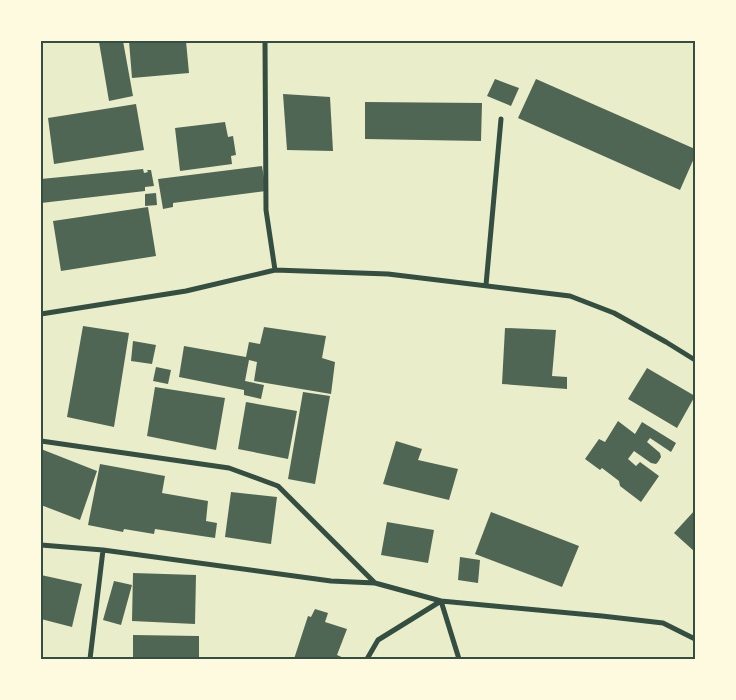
<svg xmlns="http://www.w3.org/2000/svg" width="736" height="700" font-family="'Exo 2',sans-serif">
	<style>
		.building { fill: #4f6655 }
		.lines { fill: none; stroke-linecap: round; stroke-linejoin: round }
		.minor { stroke: #344e41; stroke-width: 5 }
		.neatline { fill: none; stroke: #344e41; stroke-width: 2 }
	</style>
	<rect width="100%" height="100%" fill="#e9edc9"/>
	<path class="building" d="M 123,41 L 133,96 L 109,101 L 99,42 Z
		M 129,41 L 186,41 L 189,73 L 132,78 Z
		M 495,79 L 519,88 L 511,106 L 487,96 Z
		M 536,79 L 695,149 L 695,156 L 680,190 L 518,118 Z
		M 283,94 L 330,97 L 333,151 L 287,150 Z
		M 365,102 L 482,103 L 481,141 L 365,139 Z
		M 136,104 L 144,150 L 54,164 L 48,118 Z
		M 225,122 L 228,137 L 233,136 L 236,155 L 231,156 L 232,164 L 180,171 L 175,128 Z
		M 262,166 L 266,191 L 173,203 L 173,207 L 163,209 L 158,179 Z
		M 143,169 L 144,173 L 148,172 L 147,170 L 151,170 L 154,186 L 145,187 L 145,191 L 41,203 L 41,179 Z
		M 156,193 L 157,205 L 145,206 L 145,194 Z
		M 148,207 L 156,256 L 61,271 L 53,221 Z
		M 83,326 L 129,333 L 114,427 L 67,417 Z
		M 264,327 L 326,336 L 322,358 L 335,362 L 331,394 L 254,381 L 257,362 L 249,360 L 245,381 L 264,385 L 261,399 L 244,395 L 244,390 L 179,377 L 184,346 L 246,357 L 249,342 L 260,344 Z
		M 505,328 L 556,330 L 552,376 L 567,377 L 567,389 L 502,384 Z
		M 133,341 L 156,345 L 152,364 L 131,361 Z
		M 156,367 L 171,370 L 168,384 L 153,381 Z
		M 647,368 L 695,396 L 677,428 L 628,399 Z
		M 155,387 L 225,398 L 216,450 L 147,436 Z
		M 303,392 L 330,396 L 315,484 L 288,479 Z
		M 246,402 L 297,411 L 288,459 L 238,449 Z
		M 618,421 L 635,434 L 642,422 L 676,443 L 671,452 L 650,438 L 647,442 L 660,453 L 661,457 L 658,462 L 656,464 L 651,463 L 634,451 L 628,459 L 636,466 L 640,462 L 659,476 L 641,502 L 620,486 L 619,481 L 602,468 L 600,470 L 585,459 L 599,439 L 605,442 Z
		M 396,441 L 422,449 L 418,460 L 458,469 L 449,500 L 383,484 Z
		M 41,449 L 97,471 L 80,520 L 41,505 Z
		M 100,464 L 165,476 L 162,493 L 208,501 L 206,521 L 217,523 L 215,538 L 155,529 L 154,534 L 124,529 L 123,532 L 88,525 Z
		M 231,492 L 277,497 L 271,544 L 225,537 Z
		M 695,510 L 695,552 L 674,533 Z
		M 491,512 L 579,546 L 562,587 L 475,554 Z
		M 387,522 L 434,530 L 428,563 L 381,555 Z
		M 460,557 L 480,560 L 478,583 L 458,580 Z
		M 133,573 L 196,575 L 195,624 L 132,621 Z
		M 41,575 L 82,584 L 72,627 L 41,619 Z
		M 114,581 L 132,585 L 121,625 L 103,620 Z
		M 315,609 L 328,613 L 325,622 L 347,629 L 337,655 L 346,659 L 294,659 L 308,616 L 311,617 Z
		M 133,635 L 199,636 L 199,659 L 133,659 Z"/>
	<g class="lines">
		<path class="minor" d="M 265,41 L 266,210 L 275,270
			M 486,285 L 501,119
			M 41,314 L 186,291 L 275,270 L 388,274 L 570,296 L 614,313 L 666,342 L 695,360
			M 41,441 L 229,468 L 278,486 L 375,583
			M 41,545 L 103,550 L 331,581 L 375,583 L 441,601 L 459,659
			M 90,659 L 103,550
			M 367,659 L 378,640 L 441,601 L 602,616 L 663,623 L 695,639"/>
	</g>
	<rect width="736" height="700" fill="none" stroke="#fefae0" stroke-width="85"/>
	<rect x="42" y="42" width="652" height="616" class="neatline"/>
</svg>
